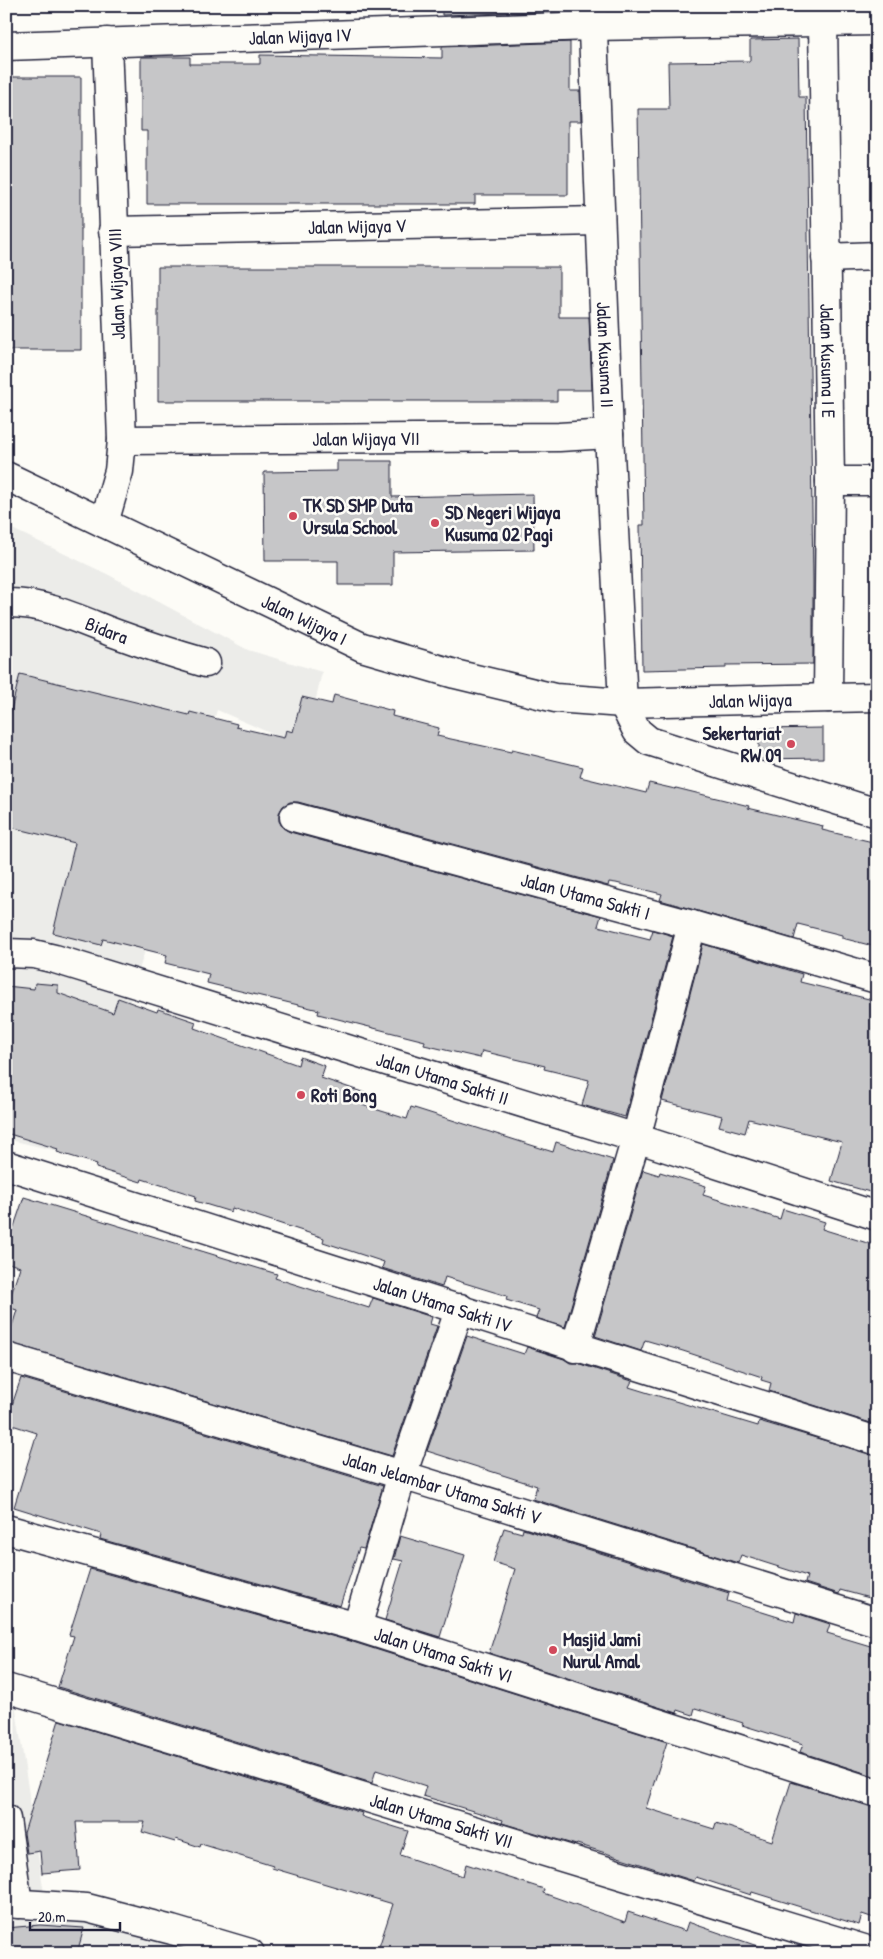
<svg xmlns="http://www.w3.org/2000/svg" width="883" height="1959" font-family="'Patrick Hand',sans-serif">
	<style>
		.built { fill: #ecece9 }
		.building { fill: #c6c6c8; stroke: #22223b }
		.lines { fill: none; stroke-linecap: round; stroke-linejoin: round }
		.minor-casing { stroke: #22223b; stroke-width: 31 }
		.minor { stroke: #fdfcf7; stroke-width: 28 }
		.poi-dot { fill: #d1495b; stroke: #fdfcf7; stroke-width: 2 }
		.labels { text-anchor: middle; stroke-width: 5; stroke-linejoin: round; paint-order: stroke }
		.street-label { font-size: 19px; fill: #22223b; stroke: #fdfcf7 }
		.poi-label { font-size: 19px; font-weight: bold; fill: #22223b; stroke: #fdfcf7; text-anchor: start }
	</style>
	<rect width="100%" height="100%" fill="#fdfcf7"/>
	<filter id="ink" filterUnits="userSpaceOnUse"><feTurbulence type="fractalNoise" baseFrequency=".02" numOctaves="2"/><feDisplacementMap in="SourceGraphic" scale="10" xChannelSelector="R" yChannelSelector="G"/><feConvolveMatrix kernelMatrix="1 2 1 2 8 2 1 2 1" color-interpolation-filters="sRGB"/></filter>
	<g filter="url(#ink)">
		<path class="built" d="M 6,526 L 109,575 L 248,650 L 322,672 L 305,748 L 217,710 L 83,1157 L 6,1139 Z
			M 6,1643 L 45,1900 L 234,1953 L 6,1953 Z"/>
		<path class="building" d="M 442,6 L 570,6 L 570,11 L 442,15 Z
			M 798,39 L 799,97 L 806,97 L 813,579 L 813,664 L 726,665 L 726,668 L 642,670 L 640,525 L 644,525 L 638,109 L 669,109 L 668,62 L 750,61 L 750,40 Z
			M 570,42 L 570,91 L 580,91 L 581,121 L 568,121 L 568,195 L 475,195 L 475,204 L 147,204 L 147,131 L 141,131 L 141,57 L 190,57 L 190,64 L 260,64 L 260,55 L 442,58 L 442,47 Z
			M 6,77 L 81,77 L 81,350 L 6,350 Z
			M 158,267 L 559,267 L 559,317 L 589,317 L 592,390 L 557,390 L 557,401 L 158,401 Z
			M 337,461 L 392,461 L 392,497 L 533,494 L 534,550 L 393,552 L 393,585 L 338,585 L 338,561 L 265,561 L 264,472 L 337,471 Z
			M 20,674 L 189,715 L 190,712 L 237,724 L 236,727 L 284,738 L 286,730 L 293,732 L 302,697 L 332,704 L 334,695 L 393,711 L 392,716 L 439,728 L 437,736 L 511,752 L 512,750 L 583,767 L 580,777 L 646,793 L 649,783 L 675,789 L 676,788 L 749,806 L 748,808 L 823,826 L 822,830 L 877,843 L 877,947 L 842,938 L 842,935 L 798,924 L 794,939 L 660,900 L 662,894 L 616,883 L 609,882 L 608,886 L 298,802 L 290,802 L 283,806 L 279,813 L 279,821 L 283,828 L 290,832 L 601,916 L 598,926 L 650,939 L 653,930 L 673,936 L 625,1117 L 582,1105 L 589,1080 L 544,1069 L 545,1066 L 482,1051 L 480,1058 L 424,1045 L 425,1041 L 318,1014 L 319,1010 L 207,983 L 209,974 L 165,963 L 167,955 L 103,939 L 101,945 L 53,933 L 75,843 L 6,826 L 6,730 Z
			M 823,728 L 823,758 L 759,759 L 759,729 Z
			M 703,944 L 802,974 L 800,982 L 877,1001 L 877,1194 L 831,1181 L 842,1142 L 749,1119 L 745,1133 L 719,1126 L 722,1116 L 662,1101 Z
			M 35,983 L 58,985 L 58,993 L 113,1013 L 118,998 L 157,1012 L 158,1009 L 196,1022 L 194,1028 L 298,1065 L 300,1057 L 325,1066 L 321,1078 L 365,1093 L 362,1105 L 407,1119 L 411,1107 L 553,1152 L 556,1142 L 613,1160 L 565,1327 L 536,1318 L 539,1310 L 506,1300 L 507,1296 L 445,1277 L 442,1287 L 382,1268 L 384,1262 L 323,1242 L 324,1238 L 232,1208 L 231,1212 L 195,1201 L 196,1196 L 142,1179 L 141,1182 L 96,1168 L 97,1164 L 57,1152 L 58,1149 L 6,1133 L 6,986 L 34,989 Z
			M 643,1170 L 659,1175 L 660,1172 L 706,1186 L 703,1195 L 780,1219 L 783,1209 L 825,1222 L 822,1229 L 877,1246 L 877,1425 L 769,1391 L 771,1383 L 761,1380 L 762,1377 L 683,1351 L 645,1340 L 641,1351 L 595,1336 Z
			M 24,1197 L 277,1274 L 275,1278 L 369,1308 L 373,1298 L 432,1317 L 430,1324 L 437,1326 L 392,1456 L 7,1342 L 17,1310 L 7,1307 L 20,1267 L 6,1262 L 6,1250 Z
			M 467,1336 L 524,1354 L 527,1347 L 564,1359 L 570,1363 L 577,1363 L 632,1381 L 629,1387 L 655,1395 L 758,1426 L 759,1421 L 877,1456 L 877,1600 L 840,1590 L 839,1594 L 805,1583 L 807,1576 L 741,1555 L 738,1563 L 533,1499 L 537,1486 L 427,1451 Z
			M 21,1378 L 383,1486 L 364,1549 L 359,1548 L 340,1606 L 100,1539 L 101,1534 L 14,1507 L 37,1433 L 6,1423 Z
			M 504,1528 L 522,1533 L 523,1529 L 729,1593 L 727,1601 L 794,1622 L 796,1613 L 830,1624 L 827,1633 L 877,1648 L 877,1777 L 800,1752 L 803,1744 L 742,1725 L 743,1723 L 695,1708 L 693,1715 L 678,1710 L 677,1713 L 489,1653 L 515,1569 L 493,1562 Z
			M 400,1536 L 465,1555 L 440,1637 L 385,1620 L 403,1561 L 394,1559 Z
			M 90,1569 L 353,1642 L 667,1742 L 646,1808 L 714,1829 L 716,1823 L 772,1841 L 791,1782 L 877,1808 L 877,1919 L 862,1914 L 859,1925 L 752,1892 L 751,1895 L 696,1877 L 694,1881 L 577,1844 L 576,1845 L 502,1823 L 503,1820 L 423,1796 L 426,1786 L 376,1770 L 372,1783 L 58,1687 L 74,1636 L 69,1635 Z
			M 59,1720 L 362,1813 L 361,1816 L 366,1818 L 408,1831 L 400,1855 L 463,1876 L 466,1864 L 544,1889 L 543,1893 L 625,1922 L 628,1912 L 685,1931 L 688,1922 L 766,1949 L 766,1953 L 377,1953 L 393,1904 L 272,1868 L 273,1866 L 201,1844 L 200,1847 L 176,1839 L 175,1842 L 142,1832 L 145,1822 L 76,1822 L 80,1870 L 42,1873 L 40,1851 L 27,1853 L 24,1833 Z
			M 40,1925 L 84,1928 L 77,1953 L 6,1953 L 6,1928 Z"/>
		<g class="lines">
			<defs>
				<g id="minor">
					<path id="s1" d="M 592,6 L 609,434 L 623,703 L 637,731 L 649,741 L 877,813"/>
					<path id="s2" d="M 823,22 L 830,481 L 828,698"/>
					<path id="s3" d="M 6,46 L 592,26 L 877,21"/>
					<path id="s4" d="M 113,231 L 600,221"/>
					<path d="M 826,258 L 877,256"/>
					<path id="s5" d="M 122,440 L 559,437 L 609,434"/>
					<path id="s6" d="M 6,476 L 362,647 L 455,674 L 555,698 L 623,703 L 877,697"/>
					<path d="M 830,481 L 877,481"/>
					<path d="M 104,523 L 119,471 L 122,440 L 107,42"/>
					<path id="s7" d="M 6,603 C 44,602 80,620 114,633 C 144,644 175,654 206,663"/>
					<path id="s8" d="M 294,817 L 692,925 L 877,979"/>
					<path id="s9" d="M 6,953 L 34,954 L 55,959 L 636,1138 L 877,1216"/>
					<path id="s10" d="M 6,1165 C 297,1257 586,1351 877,1441"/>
					<path d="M 575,1348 L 636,1138 L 692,925"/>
					<path id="s11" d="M 6,1357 L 402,1475 L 877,1622"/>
					<path id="s12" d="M 6,1529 L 357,1627 L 877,1793"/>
					<path d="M 357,1627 L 402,1475 L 460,1308"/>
					<path id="s13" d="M 6,1688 L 877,1953"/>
					<path d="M 6,1819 L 18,1904"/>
					<path d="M 6,1903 L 87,1908 L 172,1930 L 250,1953"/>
				</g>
			</defs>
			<use href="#minor" class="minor-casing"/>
			<use href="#minor" class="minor"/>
		</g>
	</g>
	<g class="poi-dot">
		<circle cx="293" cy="516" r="5"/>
		<circle cx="435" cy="523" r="5"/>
		<circle cx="791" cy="744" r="5"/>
		<circle cx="301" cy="1095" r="5"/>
		<circle cx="553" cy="1650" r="5"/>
	</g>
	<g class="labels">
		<g class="street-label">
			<text dy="7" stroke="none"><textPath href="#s3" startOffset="294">Jalan Wijaya IV</textPath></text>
			<text dy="7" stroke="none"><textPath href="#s4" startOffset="244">Jalan Wijaya V</textPath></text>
			<text transform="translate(116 284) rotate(-92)" y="7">Jalan Wijaya VIII</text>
			<text dy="7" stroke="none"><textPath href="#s1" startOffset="349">Jalan Kusuma II</textPath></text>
			<text dy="7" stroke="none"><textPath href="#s2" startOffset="339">Jalan Kusuma I E</textPath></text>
			<text dy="7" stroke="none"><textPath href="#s5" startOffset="244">Jalan Wijaya VII</textPath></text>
			<text dy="7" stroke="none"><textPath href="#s6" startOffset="331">Jalan Wijaya I</textPath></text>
			<text dy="7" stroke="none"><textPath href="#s7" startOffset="105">Bidara</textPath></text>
			<text dy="7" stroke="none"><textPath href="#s6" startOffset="790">Jalan Wijaya</textPath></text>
			<text dy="7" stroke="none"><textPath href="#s8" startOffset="302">Jalan Utama Sakti I</textPath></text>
			<text dy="7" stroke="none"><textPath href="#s9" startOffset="455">Jalan Utama Sakti II</textPath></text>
			<text dy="7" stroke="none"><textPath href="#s10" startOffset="458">Jalan Utama Sakti IV</textPath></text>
			<text dy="7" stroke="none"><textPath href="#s11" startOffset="455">Jalan Jelambar Utama Sakti V</textPath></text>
			<text dy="7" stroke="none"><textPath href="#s12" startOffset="455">Jalan Utama Sakti VI</textPath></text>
			<text dy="7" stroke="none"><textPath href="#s13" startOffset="455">Jalan Utama Sakti VII</textPath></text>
		</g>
		<g class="poi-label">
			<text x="303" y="512">TK SD SMP Duta<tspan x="303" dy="22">Ursula School</tspan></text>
			<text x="445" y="519">SD Negeri Wijaya<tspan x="445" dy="22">Kusuma 02 Pagi</tspan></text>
			<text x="781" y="740" text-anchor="end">Sekertariat<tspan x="781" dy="22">RW 09</tspan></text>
			<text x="311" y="1102">Roti Bong</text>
			<text x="563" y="1646">Masjid Jami<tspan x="563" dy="22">Nurul Amal</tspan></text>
		</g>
	</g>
	<rect width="883" height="1959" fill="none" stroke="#fdfcf7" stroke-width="25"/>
	<rect x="12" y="12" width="858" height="1934" fill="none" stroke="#22223b" stroke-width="2" filter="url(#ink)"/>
	<path d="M30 1922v8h90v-8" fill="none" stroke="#22223b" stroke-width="2.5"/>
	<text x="38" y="1922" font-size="15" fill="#22223b" stroke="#fdfcf7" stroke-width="4" paint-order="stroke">20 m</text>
</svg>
